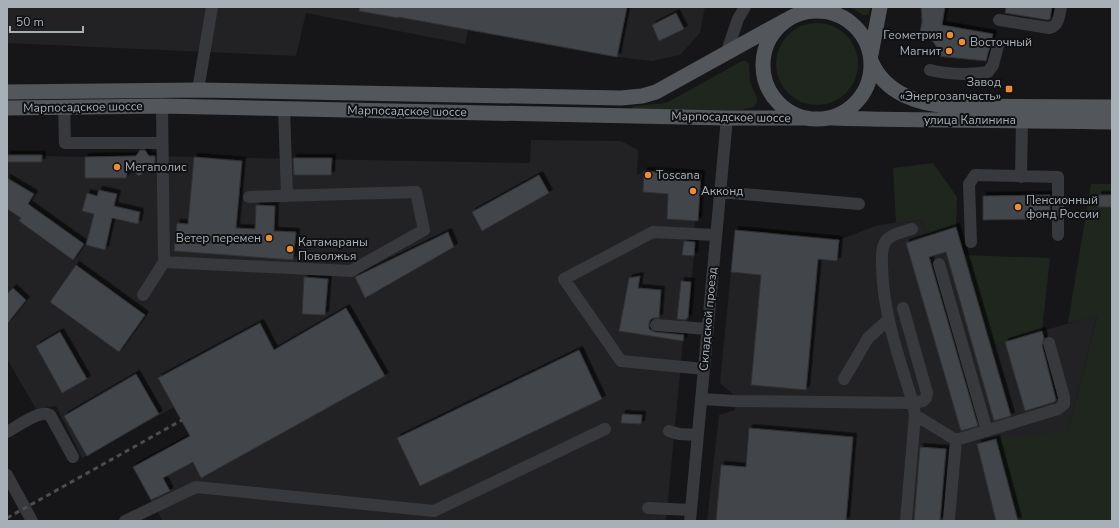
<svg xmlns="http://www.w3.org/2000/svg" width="1119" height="528" font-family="'Nunito Sans',sans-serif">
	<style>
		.built { fill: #222225 }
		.green { fill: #1e261e }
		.building { fill: #424448; stroke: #303134; filter: url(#shadow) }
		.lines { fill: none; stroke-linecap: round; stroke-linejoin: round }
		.minor { stroke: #37393d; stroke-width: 12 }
		.major { stroke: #53575b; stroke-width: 15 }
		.rail { stroke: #4a4d52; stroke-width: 3; stroke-dasharray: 5 4; stroke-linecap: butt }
		.poi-dot { fill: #eb8c3b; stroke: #111113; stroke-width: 1.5 }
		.labels { text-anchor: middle; stroke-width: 4; stroke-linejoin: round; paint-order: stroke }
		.poi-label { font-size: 12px; fill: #a8b0b7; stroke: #111113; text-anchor: start }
		.street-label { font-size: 12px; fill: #a8b0b7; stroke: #111113 }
	</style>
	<defs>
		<filter id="shadow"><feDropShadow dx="3.5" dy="-3.5" stdDeviation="0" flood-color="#0009"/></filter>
	</defs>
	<rect width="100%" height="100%" fill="#161618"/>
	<path class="built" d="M 7,7 L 705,7 L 700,33 L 680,55 L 652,61 L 617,57 L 468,29 L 465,44 L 306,13 L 296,56 L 7,43 Z
		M 531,140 L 621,141 L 638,150 L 637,175 L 644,171 L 643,192 L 668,194 L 667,219 L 695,221 L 694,256 L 688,318 L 683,341 L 666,521 L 178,521 L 162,520 L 133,467 L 190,436 L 174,407 L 82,458 L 56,406 L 36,409 L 7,359 L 7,155 L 85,157 L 136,156 L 142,147 L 149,156 L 530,163 Z
		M 921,220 L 929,236 L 956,227 L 991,346 L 1097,315 L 1068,431 L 1018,521 L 707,521 L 719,415 L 735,410 L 735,396 L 720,383 L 735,230 L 839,240 L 878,225 Z"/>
	<path class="green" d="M 851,7 L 871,7 L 869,13 L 867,15 L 863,15 Z
		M776 64a41 41 0 1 1 82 0a41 41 0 1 1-82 0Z
		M 742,61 L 746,61 L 749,64 L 750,82 L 757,98 L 757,103 L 753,107 L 742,110 L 634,110 L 632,107 C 643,104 656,105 668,102 Z
		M 933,163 L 957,197 L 956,227 L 929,236 L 921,220 L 896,223 L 893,168 Z
		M 1091,184 L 1112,184 L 1112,521 L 1018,521 L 996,439 L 1068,431 L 1097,316 L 1068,323 Z
		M 964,255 L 1050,258 L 1042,331 L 991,346 Z"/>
	<path class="building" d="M 360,7 L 627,7 L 617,57 L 398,17 L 398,18 L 359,11 Z
		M 921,7 L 945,7 L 942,25 L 993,34 L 986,61 L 937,56 L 938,49 L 927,33 L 920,32 L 922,22 Z
		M 1006,7 L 1052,7 L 1050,19 L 1048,20 L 1005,13 Z
		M 676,13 L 684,29 L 659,41 L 652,25 Z
		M 140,150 L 145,150 L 149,156 L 155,156 L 155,166 L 143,165 L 143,173 L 139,176 L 128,166 L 126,178 L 85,178 L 85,157 L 136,156 Z
		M 7,155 L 42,155 L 42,162 L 7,162 Z
		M 194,157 L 242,161 L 236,228 L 255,229 L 256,205 L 275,206 L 274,231 L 296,232 L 293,260 L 174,251 L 177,223 L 188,224 Z
		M 293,158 L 332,158 L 331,175 L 294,175 Z
		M 644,171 L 701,174 L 698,221 L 667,219 L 668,194 L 643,192 Z
		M 539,175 L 549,193 L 482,231 L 472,212 Z
		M 7,178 L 34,194 L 28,204 L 84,244 L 73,260 L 19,221 L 21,218 L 7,209 Z
		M 99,190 L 117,194 L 114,206 L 140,212 L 138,224 L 112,218 L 105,250 L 86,245 L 94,214 L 82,211 L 87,193 L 97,196 Z
		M 1050,195 L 1050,219 L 983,220 L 983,196 Z
		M 1098,195 L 1112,195 L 1112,207 L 1098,207 Z
		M 956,227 L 1011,416 L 994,421 L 946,252 L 929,257 L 978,426 L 961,431 L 906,243 Z
		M 735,230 L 839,240 L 837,261 L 818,259 L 806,390 L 751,385 L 761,275 L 731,272 Z
		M 448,232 L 454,247 L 365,298 L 355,277 Z
		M 684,241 L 695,242 L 694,256 L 682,255 Z
		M 76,265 L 145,315 L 119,352 L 50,302 Z
		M 640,276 L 638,288 L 661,290 L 659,318 L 653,318 L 650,320 L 649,324 L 649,329 L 655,332 L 684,335 L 683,341 L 619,331 L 629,278 Z
		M 304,277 L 328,279 L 325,315 L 302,314 Z
		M 681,281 L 691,282 L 688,318 L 686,318 L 686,320 L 677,319 Z
		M 13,288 L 26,300 L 7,324 L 7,294 Z
		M 346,308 L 385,376 L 201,478 L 193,462 L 163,478 L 170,491 L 151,500 L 133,467 L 190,436 L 158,378 L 260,323 L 274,350 Z
		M 1042,331 L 1044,338 L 1042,345 L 1056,400 L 1054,402 L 1025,411 L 1005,342 Z
		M 60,332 L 87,379 L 62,393 L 36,346 Z
		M 579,350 L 602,399 L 420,486 L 397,438 Z
		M 136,374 L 159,414 L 87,456 L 64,416 Z
		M 622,414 L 642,415 L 641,424 L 621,423 Z
		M 749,428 L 853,437 L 846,521 L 716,521 L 721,465 L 746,467 Z
		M 996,439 L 1018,521 L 996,521 L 977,444 Z
		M 920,447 L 946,449 L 940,521 L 914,521 Z"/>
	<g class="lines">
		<path class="minor" d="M 999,20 L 1049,28 C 1059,26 1059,16 1061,7
			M 726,54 L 738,19 L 745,7
			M 930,70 C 950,75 968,75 988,72 L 993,65 L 998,46
			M 198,90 L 212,7
			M 64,107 L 65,143 L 162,143
			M 284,108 L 287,196
			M 1021,177 L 1022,120
			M 720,192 L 859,204
			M 971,242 L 969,184 L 975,175 L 1058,177 L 1058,235
			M 164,262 L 351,271 L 424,230 L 416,192 L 249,197
			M 939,264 L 987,431
			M 143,295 L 164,262 L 162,106
			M 656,325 L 707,329
			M 704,369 L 621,361 L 564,279 L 653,232 L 716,235
			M 844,379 L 868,338 L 888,320
			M 701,399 L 735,401 L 913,403 L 923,401 L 926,398 L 927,393 L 903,308
			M 915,415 L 956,440 L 949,519
			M 669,431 L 679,434 L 698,435
			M 7,432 C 17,427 40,409 50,415 L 73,457
			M 956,440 L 1058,409 L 1064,404 L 1064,397 L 1049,343
			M 7,475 L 32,521
			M 648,508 L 691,510
			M 125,521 L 196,487 L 434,511 L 605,429
			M 690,521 L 727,118
			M 906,521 L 915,415 L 913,403 C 899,358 883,314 882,266 C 882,258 881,250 885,242 C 890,234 903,232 912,229"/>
		<path class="major" d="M763 65a54 54 0 1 1 108 0a54 54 0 1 1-108 0Z
			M 871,54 L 880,7
			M 871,61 C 885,94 920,105 952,106 L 1112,107
			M 7,92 L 198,90 L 621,98 L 642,96 L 656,92 L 786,20
			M 7,108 L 162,106 L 727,118 L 807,118
			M 832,118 C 926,121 1019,120 1112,122"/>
		<path class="rail" d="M 7,518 L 182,420"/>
	</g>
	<g class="poi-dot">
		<circle cx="950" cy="35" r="4"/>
		<circle cx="962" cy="42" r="4"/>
		<circle cx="949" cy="51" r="4"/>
		<rect x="1005" y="85" width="8" height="8" rx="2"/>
		<circle cx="117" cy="167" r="4"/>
		<circle cx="648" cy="175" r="4"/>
		<circle cx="693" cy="191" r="4"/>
		<circle cx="1018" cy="207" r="4"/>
		<circle cx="269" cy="238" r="4"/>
		<circle cx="290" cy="249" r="4"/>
	</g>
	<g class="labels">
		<g class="poi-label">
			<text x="942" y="39" text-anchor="end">Геометрия</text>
			<text x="970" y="46">Восточный</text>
			<text x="941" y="55" text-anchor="end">Магнит</text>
			<text x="1001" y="86" text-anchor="end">Завод<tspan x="1001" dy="14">«Энергозапчасть»</tspan></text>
			<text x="125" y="171">Мегаполис</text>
			<text x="656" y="179">Toscana</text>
			<text x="701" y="195">Акконд</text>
			<text x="1026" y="204">Пенсионный<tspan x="1026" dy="14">фонд России</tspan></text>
			<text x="261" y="242" text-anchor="end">Ветер перемен</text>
			<text x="298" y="246">Катамараны<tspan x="298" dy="14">Поволжья</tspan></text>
		</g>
		<g class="street-label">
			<text transform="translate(83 107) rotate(-1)" y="4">Марпосадское шоссе</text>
			<text transform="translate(407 111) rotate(1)" y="4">Марпосадское шоссе</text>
			<text transform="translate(731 117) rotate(1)" y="4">Марпосадское шоссе</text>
			<text x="970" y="124">улица Калинина</text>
			<text transform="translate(708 319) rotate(-85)" y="4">Складской проезд</text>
		</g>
	</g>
	<rect width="1119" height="528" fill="none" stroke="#a8b0b7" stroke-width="16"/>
	<path d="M10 26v6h73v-6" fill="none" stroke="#a8b0b7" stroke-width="2"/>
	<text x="16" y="26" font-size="12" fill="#a8b0b7" stroke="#111113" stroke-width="3" paint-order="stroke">50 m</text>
</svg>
